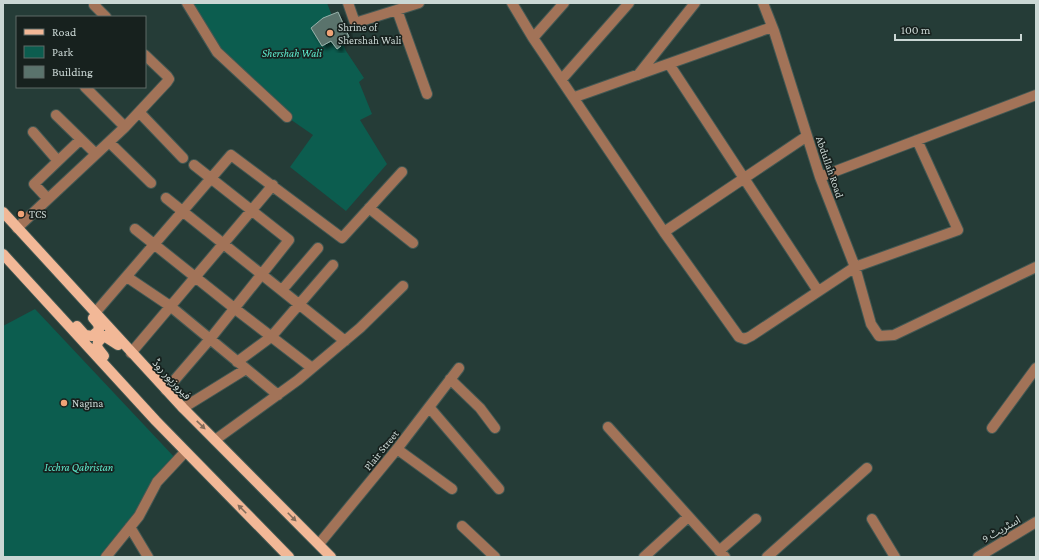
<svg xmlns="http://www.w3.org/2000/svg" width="1039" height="560" font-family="'Crimson Pro','Noto Sans Arabic',serif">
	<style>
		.green { fill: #0c5d4f }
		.building { fill: #5a736c; stroke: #98b2ab; filter: url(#shadow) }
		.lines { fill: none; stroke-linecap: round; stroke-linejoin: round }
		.minor-casing { stroke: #435853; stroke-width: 12 }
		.major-casing { stroke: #435853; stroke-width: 12 }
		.minor { stroke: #a27358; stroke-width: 10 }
		.major { stroke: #f2b897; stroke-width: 10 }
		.oneway { fill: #846c5a }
		.poi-dot { fill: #efa377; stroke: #17211e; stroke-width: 1.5 }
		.labels { text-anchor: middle; stroke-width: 3.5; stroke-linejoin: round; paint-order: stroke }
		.poi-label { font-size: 11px; fill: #cad7d4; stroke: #17211e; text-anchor: start }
		.park-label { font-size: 11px; font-style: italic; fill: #5eebce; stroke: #17211e }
		.street-label { font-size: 11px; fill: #cad7d4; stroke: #17211e }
	</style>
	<defs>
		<filter id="shadow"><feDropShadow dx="3.5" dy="3.5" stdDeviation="2" flood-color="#0009"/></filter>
	</defs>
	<rect width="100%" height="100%" fill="#253c37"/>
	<path class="green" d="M 187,3 L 327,3 L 346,51 L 364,78 L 359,82 L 372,114 L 360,120 L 387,164 L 346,211 L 290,167 L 313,135 L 287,117 L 217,52 Z
		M 35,309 L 177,460 L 106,557 L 3,557 L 3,326 Z"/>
	<path class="building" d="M 338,12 L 349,37 L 338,43 L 341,46 L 337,49 L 331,41 L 322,46 L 311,28 L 323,18 Z"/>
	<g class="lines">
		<defs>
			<path id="minor" d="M 96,3 L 94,5 L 106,17
				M 187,3 L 217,52 L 287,117
				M 348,3 L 355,23 L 419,3
				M 512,3 L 533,38 L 664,232 L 739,337 L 745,339 L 751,336 L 855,267 L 958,230 L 917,140
				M 763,3 L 774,31 L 820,177 L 855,267 L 871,324 L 879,336 L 894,335 L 1036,267
				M 397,10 L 427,94
				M 533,38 L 564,3
				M 669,64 L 818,291
				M 638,75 L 695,3
				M 562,79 L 629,3
				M 85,87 L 125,127
				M 575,97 L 772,27
				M 139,112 L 183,158
				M 56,115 L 96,154
				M 33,132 L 58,161 L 34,184 L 48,199
				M 109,142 L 151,183
				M 58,161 L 80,140
				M 820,177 L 1036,95
				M 166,198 L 345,341
				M 369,208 L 413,243
				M 17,228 L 125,127 L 167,82 L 169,79 L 167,76 L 145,55
				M 135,229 L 234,308 L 312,368
				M 664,232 L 807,136
				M 127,277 L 170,306 L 278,395
				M 282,290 L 318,248
				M 95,313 L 231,155 L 342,238 L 402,172
				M 131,353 L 273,185
				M 237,362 L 271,337 L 333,265
				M 450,379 L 480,408 L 495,428
				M 166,390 L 210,339 L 289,240 L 194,165
				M 429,407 L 499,489
				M 183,408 L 246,369
				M 608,427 L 725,557
				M 992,428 L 1036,368
				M 215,440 L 298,380 L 360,328 L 403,286
				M 397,449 L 452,489
				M 872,519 L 895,557
				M 462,526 L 495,557
				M 130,527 L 148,557
				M 319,544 L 397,449 L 459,368
				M 719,551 L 756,519
				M 106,557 L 139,516 L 157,482 L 185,452
				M 644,557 L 688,517
				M 767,557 L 867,468
				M 978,557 L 1036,522"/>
			<path id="major" d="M 3,212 L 183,408 L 331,557
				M 3,254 L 156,421 L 289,557
				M 77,326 L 85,335 L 92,336 L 99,330 L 98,324 L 93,318
				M 104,356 L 97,347 L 98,342 L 104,336 L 118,345"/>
		</defs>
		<use href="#minor" class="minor-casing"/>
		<use href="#major" class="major-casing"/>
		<use href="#minor" class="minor"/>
		<use href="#major" class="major"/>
	</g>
	<defs><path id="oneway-solid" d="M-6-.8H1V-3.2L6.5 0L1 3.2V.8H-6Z"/></defs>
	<g class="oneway">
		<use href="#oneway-solid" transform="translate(201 425) rotate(44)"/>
		<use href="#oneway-solid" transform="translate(242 509) rotate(-135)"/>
		<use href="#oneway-solid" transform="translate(292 517) rotate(45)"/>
	</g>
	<g class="poi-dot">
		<circle cx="330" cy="33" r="4"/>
		<circle cx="21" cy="214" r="4"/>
		<circle cx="64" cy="403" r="4"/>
	</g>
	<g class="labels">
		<g class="poi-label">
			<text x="338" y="31">Shrine of<tspan x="338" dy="13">Shershah Wali</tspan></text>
			<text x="29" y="218">TCS</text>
			<text x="72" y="407">Nagina</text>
		</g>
		<g class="park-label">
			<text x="292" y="57">Shershah Wali</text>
			<text x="79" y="471">Icchra Qabristan</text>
		</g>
		<g class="street-label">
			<text transform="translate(830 167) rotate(71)" y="4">Abdullah Road</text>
			<text transform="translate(172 379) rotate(47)" y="4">فیروزپور روڈ</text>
			<text transform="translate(381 450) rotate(-51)" y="4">Plair Street</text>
			<text transform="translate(1001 529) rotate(-30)" y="4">اسٹریٹ 9</text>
		</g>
	</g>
	<rect width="1039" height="560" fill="none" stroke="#cad7d4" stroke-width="8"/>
	<rect x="16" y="16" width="130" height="72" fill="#17211e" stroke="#5f6a67"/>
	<rect x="24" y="29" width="20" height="6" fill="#f2b897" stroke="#5f6a67"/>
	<text x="52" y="36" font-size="12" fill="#cad7d4">Road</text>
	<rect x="24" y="46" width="20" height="12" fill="#0c5d4f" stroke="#5f6a67"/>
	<text x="52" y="56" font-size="12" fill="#cad7d4">Park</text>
	<rect x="24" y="66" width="20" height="12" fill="#5a736c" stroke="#5f6a67"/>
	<text x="52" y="76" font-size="12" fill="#cad7d4">Building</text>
	<path d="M895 34v6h126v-6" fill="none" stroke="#cad7d4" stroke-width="2"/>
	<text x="901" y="34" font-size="12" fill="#cad7d4" stroke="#17211e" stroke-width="3" paint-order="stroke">100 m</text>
</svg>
